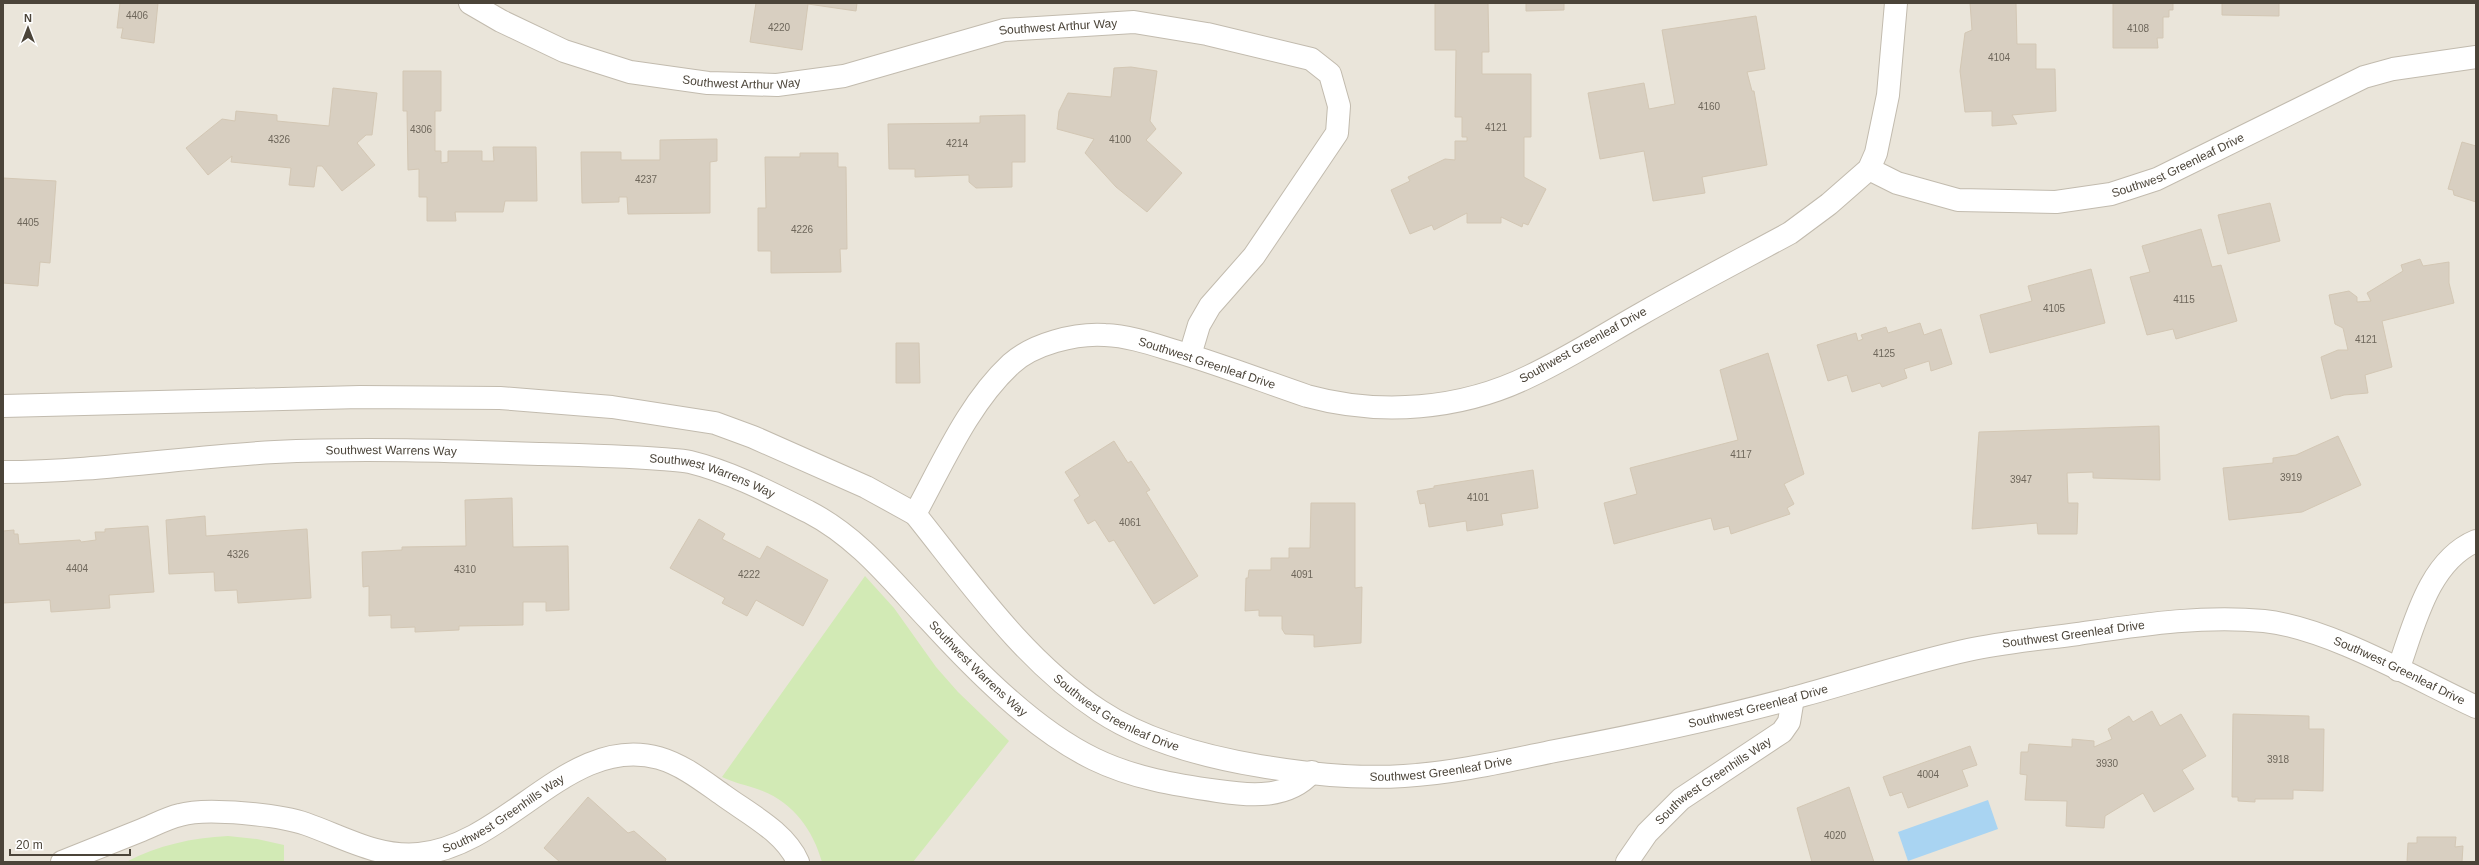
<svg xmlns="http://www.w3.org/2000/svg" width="2479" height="865" font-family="Arial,sans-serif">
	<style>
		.residential { fill: #eae5da }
		.green { fill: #d2eab5 }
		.water { fill: #a9d4f2 }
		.building { fill: #d8cfc1; stroke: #d3c7b4 }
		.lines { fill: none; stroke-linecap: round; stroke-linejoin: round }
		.street-casing { stroke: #c2bbae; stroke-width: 24 }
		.street { stroke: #fff; stroke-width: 22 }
		.labels { text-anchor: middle; stroke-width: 4; stroke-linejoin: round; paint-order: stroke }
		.number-label { font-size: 10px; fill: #6e675b }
		.street-label { font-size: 12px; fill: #4b4439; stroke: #fff }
	</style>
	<rect width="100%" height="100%" fill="#f6f3ec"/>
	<path class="residential" d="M 3,3 L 2476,3 L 2476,862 L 3,862 Z"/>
	<path class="green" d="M 865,576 L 894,608 L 936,667 L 958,692 L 1009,741 L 913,862 L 822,862 C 813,830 793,802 760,790 C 747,785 734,783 722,777 Z
		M 228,836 L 257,839 L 284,845 L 284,862 L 126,862 C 159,845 191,838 228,836 Z"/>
	<path class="water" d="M 1988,800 L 1998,829 L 1908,861 L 1898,832 Z"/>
	<path class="building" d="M 120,3 L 158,3 L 154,43 L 121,38 L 123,28 L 117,28 Z
		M 756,3 L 857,3 L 856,11 L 808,4 L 802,50 L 750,42 Z
		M 1435,3 L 1488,3 L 1489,52 L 1482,52 L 1482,74 L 1531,74 L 1531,137 L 1524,137 L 1524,177 L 1546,189 L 1528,225 L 1523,223 L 1522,227 L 1501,217 L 1501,223 L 1467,223 L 1467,213 L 1434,230 L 1432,225 L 1410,234 L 1391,190 L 1410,181 L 1408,177 L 1445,159 L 1455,160 L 1455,141 L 1467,141 L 1467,137 L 1462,137 L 1462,117 L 1455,117 L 1456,50 L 1435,50 Z
		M 1526,3 L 1564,3 L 1564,10 L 1526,11 Z
		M 1970,3 L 2016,3 L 2017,44 L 2036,44 L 2036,69 L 2055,69 L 2056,111 L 2012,115 L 2017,124 L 1992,126 L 1992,111 L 1965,112 L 1960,71 L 1965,33 L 1972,30 Z
		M 2113,3 L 2173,3 L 2173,10 L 2169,10 L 2169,17 L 2163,17 L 2163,38 L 2157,38 L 2158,48 L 2113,48 Z
		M 2222,3 L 2279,3 L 2279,16 L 2222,15 Z
		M 1756,16 L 1765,69 L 1747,72 L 1752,91 L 1754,91 L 1767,165 L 1702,177 L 1705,193 L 1653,201 L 1644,151 L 1600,159 L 1588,93 L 1644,83 L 1649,109 L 1675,104 L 1662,30 Z
		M 1131,67 L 1157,71 L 1150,121 L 1156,129 L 1146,140 L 1182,173 L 1147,212 L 1116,187 L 1085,153 L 1094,139 L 1057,129 L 1059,111 L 1068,93 L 1111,97 L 1114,68 Z
		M 403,71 L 441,71 L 441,111 L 435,111 L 435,151 L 441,151 L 441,163 L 448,162 L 448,151 L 482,151 L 482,161 L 494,161 L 493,147 L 536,147 L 537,201 L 505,201 L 503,212 L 455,212 L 456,221 L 427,221 L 427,197 L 419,197 L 419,169 L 408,170 L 407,111 L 403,111 Z
		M 333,88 L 377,93 L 372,135 L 366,135 L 357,143 L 375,165 L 342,191 L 322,166 L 317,166 L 314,187 L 289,185 L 291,168 L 231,162 L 232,156 L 208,175 L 186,148 L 222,119 L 235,121 L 236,111 L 277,115 L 277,121 L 329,126 Z
		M 1025,115 L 1025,162 L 1012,162 L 1012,187 L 976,188 L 969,182 L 969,175 L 915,177 L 915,169 L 889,169 L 888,124 L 980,123 L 980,116 Z
		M 717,139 L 717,161 L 710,162 L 710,213 L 628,214 L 627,197 L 619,197 L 619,202 L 582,203 L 581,152 L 621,152 L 621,160 L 660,160 L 660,140 Z
		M 2462,142 L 2476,146 L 2476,202 L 2454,195 L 2453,190 L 2448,189 Z
		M 800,153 L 838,153 L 838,167 L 846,167 L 847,249 L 840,249 L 841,272 L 771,273 L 771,251 L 758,251 L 758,208 L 766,208 L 765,157 L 800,157 Z
		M 3,178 L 56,181 L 50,263 L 40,262 L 38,286 L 3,283 Z
		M 2270,203 L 2280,241 L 2228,254 L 2218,215 Z
		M 2201,229 L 2212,267 L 2221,265 L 2237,321 L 2176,339 L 2173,329 L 2147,335 L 2130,277 L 2150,272 L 2142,246 Z
		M 2420,259 L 2423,266 L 2449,262 L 2449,283 L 2454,303 L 2382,321 L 2392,367 L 2365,375 L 2368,393 L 2344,395 L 2331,399 L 2321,357 L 2338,350 L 2348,350 L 2343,328 L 2335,324 L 2329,295 L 2349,291 L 2357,297 L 2357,302 L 2371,301 L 2367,293 L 2403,271 L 2401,265 Z
		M 2091,269 L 2105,323 L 1990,353 L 1980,315 L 2032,301 L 2028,286 Z
		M 1920,323 L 1924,335 L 1941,329 L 1952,364 L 1931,371 L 1929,361 L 1904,369 L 1907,378 L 1882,387 L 1880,383 L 1852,392 L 1847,375 L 1828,381 L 1817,345 L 1856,333 L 1858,341 L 1863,339 L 1861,335 L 1886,327 L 1888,333 Z
		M 896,343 L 919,343 L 920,383 L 896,383 Z
		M 1768,353 L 1804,474 L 1784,484 L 1794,504 L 1787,508 L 1790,514 L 1731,534 L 1729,526 L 1714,530 L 1711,518 L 1614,544 L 1604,503 L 1637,494 L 1630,468 L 1738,440 L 1720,370 Z
		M 2159,426 L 2160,480 L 2093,478 L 2093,472 L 2067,473 L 2068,503 L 2078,503 L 2077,534 L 2038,534 L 2037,523 L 1972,529 L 1979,432 Z
		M 2338,436 L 2361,485 L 2302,512 L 2229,520 L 2223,468 L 2273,463 L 2273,458 L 2296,455 Z
		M 1114,441 L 1128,463 L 1131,461 L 1150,490 L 1146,492 L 1198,576 L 1154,604 L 1114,540 L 1109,542 L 1095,520 L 1088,524 L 1074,500 L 1080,496 L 1065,472 Z
		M 1533,470 L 1538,508 L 1501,514 L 1503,525 L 1467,531 L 1466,521 L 1429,527 L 1425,503 L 1420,504 L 1417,491 L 1434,488 L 1434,486 Z
		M 512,498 L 513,547 L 568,546 L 569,610 L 546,611 L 546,602 L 523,602 L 523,625 L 459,626 L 459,630 L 415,632 L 415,627 L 391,628 L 391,615 L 369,616 L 369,586 L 363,587 L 362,552 L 402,550 L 402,547 L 466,546 L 465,500 Z
		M 1311,503 L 1355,503 L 1355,588 L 1362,587 L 1361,643 L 1314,647 L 1314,635 L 1285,634 L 1282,629 L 1282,616 L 1259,616 L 1259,610 L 1245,611 L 1246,578 L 1248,578 L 1249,570 L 1271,570 L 1271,558 L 1289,558 L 1289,548 L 1310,548 Z
		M 205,516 L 206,536 L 307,529 L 311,598 L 238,603 L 237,590 L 215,591 L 214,572 L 169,574 L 166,520 Z
		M 699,519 L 725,534 L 722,539 L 760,559 L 767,546 L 828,580 L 803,626 L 756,600 L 747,616 L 722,603 L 725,598 L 670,568 Z
		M 148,526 L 154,592 L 109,595 L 110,608 L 51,612 L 50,600 L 3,603 L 3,531 L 14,530 L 14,534 L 18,534 L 19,544 L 80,540 L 81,542 L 96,540 L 95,532 L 105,532 L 105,529 Z
		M 2152,711 L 2160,726 L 2181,714 L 2206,756 L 2182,770 L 2194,789 L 2154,812 L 2143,793 L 2105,816 L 2104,828 L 2066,826 L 2067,801 L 2025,800 L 2027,775 L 2020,774 L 2021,752 L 2028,752 L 2029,744 L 2072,747 L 2072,739 L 2094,741 L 2094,747 L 2112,739 L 2108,729 L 2129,716 L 2133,722 Z
		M 2233,714 L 2309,716 L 2309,729 L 2324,729 L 2323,791 L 2293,790 L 2293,799 L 2255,799 L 2255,802 L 2238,801 L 2238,797 L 2232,797 Z
		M 1970,746 L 1977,765 L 1962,770 L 1968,786 L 1908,808 L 1902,792 L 1890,796 L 1883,777 Z
		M 1849,787 L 1874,862 L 1812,862 L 1797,808 Z
		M 588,797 L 628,833 L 634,831 L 666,859 L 665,862 L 560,862 L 544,848 Z
		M 2417,837 L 2456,837 L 2455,847 L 2463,846 L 2462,862 L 2407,862 L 2408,843 L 2417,843 Z"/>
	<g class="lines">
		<defs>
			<g id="street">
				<path id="s1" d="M 470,3 L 501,21 L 564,51 L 630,72 L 708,83 L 777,85 L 844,76 L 1004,30 L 1134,22 L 1207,34 L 1311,59 L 1330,74 L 1339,106 L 1337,133 L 1254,256 L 1210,306 L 1199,325 L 1190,355"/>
				<path id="s2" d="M 1896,3 L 1888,95 L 1876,153 L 1869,169 L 1829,204 L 1790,233 C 1740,260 1690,286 1641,314 C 1604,335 1568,358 1530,376 C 1461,410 1380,416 1307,396 C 1263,381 1219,364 1175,351 C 1152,344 1129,336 1105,335 C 1075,333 1033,344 1011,364 C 968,404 943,463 915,514 C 971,584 1024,661 1100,711 C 1147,742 1206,757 1260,766 C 1307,774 1357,779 1404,776 C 1455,773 1506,761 1555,751 C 1639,735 1722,718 1804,695 C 1859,680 1913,662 1968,650 C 2004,642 2041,639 2078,634 C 2140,625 2201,615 2264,621 C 2329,628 2416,679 2476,707"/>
				<path id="s3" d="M 1869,169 L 1897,183 L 1958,200 L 2056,202 L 2111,194 L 2157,179 L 2364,77 L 2393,69 L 2476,57"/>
				<path d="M 3,406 L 360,397 L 500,398 L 612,407 L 715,423 L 753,437 L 866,487 L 915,514"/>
				<path id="s4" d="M 3,472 C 94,472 184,457 275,452 C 363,448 451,451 540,454 C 580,455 621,456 661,459 C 671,460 681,460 690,462 C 731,472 771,493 809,512 C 859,538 892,581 930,621 C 975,670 1034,730 1094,759 C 1133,778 1176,785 1218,791 C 1251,796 1288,799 1312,772"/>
				<path d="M 2398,670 C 2414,626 2428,561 2476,541"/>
				<path id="s5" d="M 62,862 C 89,851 115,841 142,830 C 154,825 167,818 180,815 C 206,807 280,815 306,824 C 343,837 378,858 419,854 C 508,845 570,733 659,758 C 683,765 703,781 723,795 C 749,814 785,832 798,862"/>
				<path id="s6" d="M 1627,862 L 1647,833 L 1681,799 L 1782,732 L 1789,722 L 1793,698"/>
			</g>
		</defs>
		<use href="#street" class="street-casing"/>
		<use href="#street" class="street"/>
	</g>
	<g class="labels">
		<g class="number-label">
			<text x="137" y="19">4406</text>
			<text x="779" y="31">4220</text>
			<text x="2138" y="32">4108</text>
			<text x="1999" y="61">4104</text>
			<text x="1709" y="110">4160</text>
			<text x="1496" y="131">4121</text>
			<text x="421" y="133">4306</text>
			<text x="279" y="143">4326</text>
			<text x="1120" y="143">4100</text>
			<text x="957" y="147">4214</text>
			<text x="646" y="183">4237</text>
			<text x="28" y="226">4405</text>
			<text x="802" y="233">4226</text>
			<text x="2184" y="303">4115</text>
			<text x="2054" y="312">4105</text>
			<text x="2366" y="343">4121</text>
			<text x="1884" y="357">4125</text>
			<text x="1741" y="458">4117</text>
			<text x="2291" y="481">3919</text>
			<text x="2021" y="483">3947</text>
			<text x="1478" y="501">4101</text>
			<text x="1130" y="526">4061</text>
			<text x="238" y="558">4326</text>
			<text x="77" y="572">4404</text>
			<text x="465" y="573">4310</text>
			<text x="749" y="578">4222</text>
			<text x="1302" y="578">4091</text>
			<text x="2278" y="763">3918</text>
			<text x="2107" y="767">3930</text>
			<text x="1928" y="778">4004</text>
			<text x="1835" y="839">4020</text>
		</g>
		<g class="street-label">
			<text dy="4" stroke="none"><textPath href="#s1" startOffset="611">Southwest Arthur Way</textPath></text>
			<text dy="4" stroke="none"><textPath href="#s1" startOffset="287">Southwest Arthur Way</textPath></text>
			<text dy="4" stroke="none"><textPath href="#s3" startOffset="321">Southwest Greenleaf Drive</textPath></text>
			<text transform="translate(1583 345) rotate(-29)" y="4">Southwest Greenleaf Drive</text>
			<text transform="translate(1207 363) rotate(18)" y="4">Southwest Greenleaf Drive</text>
			<text dy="4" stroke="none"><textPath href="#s4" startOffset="389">Southwest Warrens Way</textPath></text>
			<text dy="4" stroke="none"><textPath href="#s4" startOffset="713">Southwest Warrens Way</textPath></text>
			<text dy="4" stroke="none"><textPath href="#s2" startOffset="2559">Southwest Greenleaf Drive</textPath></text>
			<text dy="4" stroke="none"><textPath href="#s4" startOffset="1049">Southwest Warrens Way</textPath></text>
			<text dy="4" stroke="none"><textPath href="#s2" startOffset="2895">Southwest Greenleaf Drive</textPath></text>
			<text dy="4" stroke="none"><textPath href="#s2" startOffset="2235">Southwest Greenleaf Drive</textPath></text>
			<text dy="4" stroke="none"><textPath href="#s2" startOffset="1574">Southwest Greenleaf Drive</textPath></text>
			<text dy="4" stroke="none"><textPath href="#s2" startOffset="1911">Southwest Greenleaf Drive</textPath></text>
			<text dy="4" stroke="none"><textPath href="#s6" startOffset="120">Southwest Greenhills Way</textPath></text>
			<text dy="4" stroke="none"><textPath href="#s5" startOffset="467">Southwest Greenhills Way</textPath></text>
		</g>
	</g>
	<rect width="2479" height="865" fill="none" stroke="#4b4439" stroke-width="8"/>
	<g transform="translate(28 28)" stroke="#ffffff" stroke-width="3" paint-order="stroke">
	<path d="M0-3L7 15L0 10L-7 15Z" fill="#4b4439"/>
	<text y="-6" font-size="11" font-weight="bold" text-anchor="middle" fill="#4b4439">N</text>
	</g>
	<path d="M10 849v6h120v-6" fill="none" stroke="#4b4439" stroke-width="2"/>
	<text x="16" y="849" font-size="12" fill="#4b4439" stroke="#ffffff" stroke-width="3" paint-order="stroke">20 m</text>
</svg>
